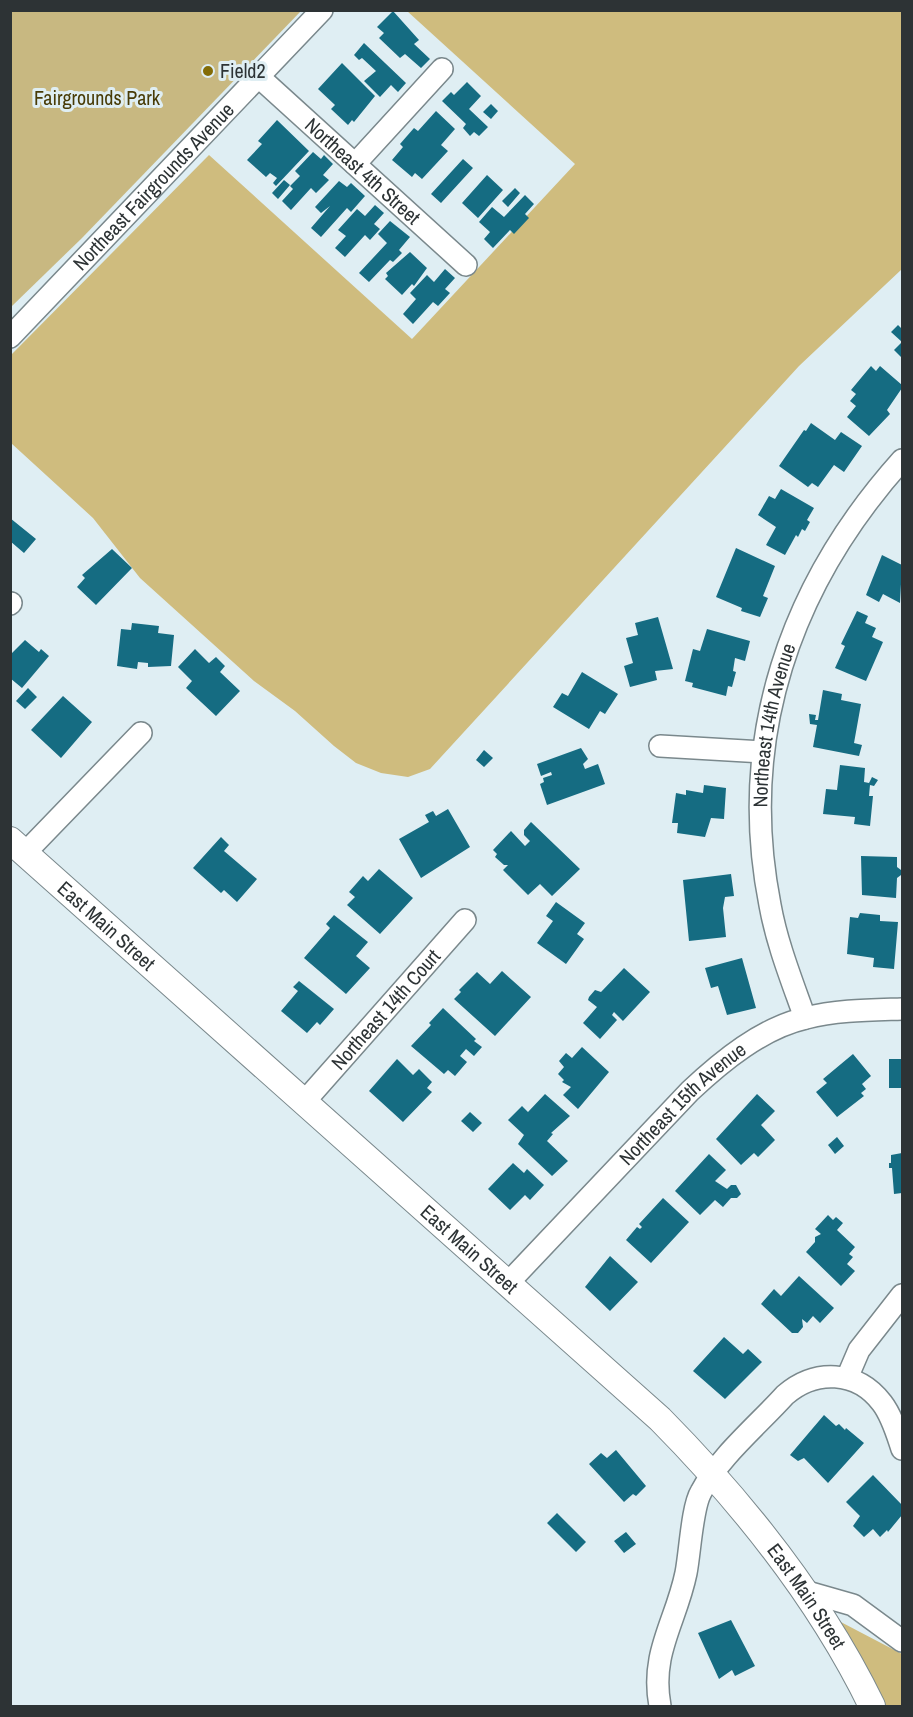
<svg xmlns="http://www.w3.org/2000/svg" width="913" height="1717" font-family="'Archivo Narrow',sans-serif">
	<style>
		.green { fill: #c8b881 }
		.forest { fill: #cfbc7e }
		.building { fill: #156c82 }
		.lines { fill: none; stroke-linecap: round; stroke-linejoin: round }
		.minor-casing { stroke: #7a888c; stroke-width: 24 }
		.major-casing { stroke: #7a888c; stroke-width: 28 }
		.minor { stroke: #fff; stroke-width: 21 }
		.major { stroke: #fff; stroke-width: 26 }
		.poi-dot { fill: #836c07; stroke: #dfeef3; stroke-width: 2 }
		.labels { text-anchor: middle; stroke-width: 6; stroke-linejoin: round; paint-order: stroke }
		.poi-label { font-size: 20px; fill: #2d3335; stroke: #dfeef3; text-anchor: start }
		.park-label { font-size: 20px; fill: #483b06; stroke: #dfeef3 }
		.street-label { font-size: 20px; fill: #2d3335; stroke: #dfeef3 }
	</style>
	<rect width="100%" height="100%" fill="#dfeef3"/>
	<path class="green" d="M 11,10 L 301,11 L 82,238 L 11,307 Z"/>
	<path class="forest" d="M 407,11 L 902,11 L 902,269 L 799,366 L 430,769 L 408,777 L 381,773 L 356,763 L 334,746 L 295,711 L 254,681 L 140,578 L 93,518 L 11,443 L 10,356 L 209,155 L 412,339 L 575,164 Z
		M 837,1620 L 902,1654 L 902,1706 L 879,1706 Z"/>
	<path class="building" d="M 393,11 L 419,40 L 414,44 L 430,59 L 421,68 L 405,54 L 400,58 L 379,38 L 384,33 L 377,27 Z
		M 364,43 L 406,83 L 398,92 L 391,85 L 380,97 L 364,81 L 376,71 L 362,58 L 359,60 L 354,55 Z
		M 342,63 L 375,96 L 354,122 L 352,120 L 348,125 L 331,109 L 335,105 L 318,89 Z
		M 467,82 L 481,96 L 469,109 L 488,127 L 479,136 L 474,132 L 470,136 L 463,128 L 466,124 L 442,101 L 451,92 L 454,95 Z
		M 491,104 L 498,111 L 491,119 L 483,112 Z
		M 436,111 L 455,129 L 441,145 L 448,151 L 422,179 L 415,173 L 412,177 L 392,160 L 403,147 L 400,144 L 414,128 L 418,131 Z
		M 277,120 L 309,151 L 276,186 L 273,183 L 277,178 L 270,173 L 266,177 L 247,160 L 262,144 L 258,141 Z
		M 313,152 L 321,159 L 324,155 L 333,164 L 323,175 L 329,180 L 316,193 L 311,188 L 291,210 L 282,201 L 293,189 L 290,186 L 300,176 L 295,171 Z
		M 463,159 L 473,168 L 441,203 L 431,194 Z
		M 487,175 L 503,190 L 478,218 L 462,203 Z
		M 284,180 L 290,185 L 278,199 L 272,193 Z
		M 339,181 L 347,187 L 351,183 L 365,196 L 351,212 L 347,208 L 321,237 L 311,228 L 330,206 L 321,213 L 315,207 Z
		M 515,188 L 520,193 L 508,207 L 502,201 Z
		M 525,195 L 534,204 L 525,214 L 529,218 L 514,234 L 510,230 L 493,248 L 484,239 L 490,232 L 479,222 L 492,207 L 504,217 Z
		M 375,205 L 384,213 L 374,224 L 380,229 L 370,240 L 365,235 L 345,257 L 335,248 L 346,236 L 338,230 L 357,209 L 365,216 Z
		M 390,221 L 410,237 L 399,250 L 402,253 L 393,262 L 390,260 L 369,282 L 359,273 L 387,243 L 378,234 Z
		M 410,252 L 427,268 L 414,286 L 412,284 L 402,295 L 385,279 L 388,276 L 386,273 Z
		M 445,269 L 455,278 L 445,289 L 450,293 L 438,306 L 433,302 L 413,324 L 403,314 L 416,299 L 410,293 L 427,275 L 434,282 Z
		M 898,325 L 902,329 L 902,358 L 894,350 L 902,342 L 891,332 Z
		M 871,366 L 876,371 L 880,366 L 902,385 L 902,388 L 887,410 L 890,414 L 869,436 L 847,417 L 856,406 L 850,401 L 856,394 L 851,390 Z
		M 811,423 L 835,440 L 841,432 L 862,446 L 844,472 L 834,465 L 818,487 L 812,483 L 808,487 L 779,466 L 804,430 L 806,431 Z
		M 781,489 L 814,508 L 807,520 L 810,522 L 805,531 L 802,529 L 798,537 L 796,535 L 785,555 L 766,545 L 776,527 L 758,515 L 769,496 L 775,499 Z
		M 10,518 L 36,539 L 24,553 L 10,541 Z
		M 736,548 L 775,566 L 763,596 L 768,598 L 760,617 L 741,611 L 742,608 L 716,597 Z
		M 112,549 L 132,568 L 96,605 L 77,587 L 85,578 L 82,575 Z
		M 882,555 L 902,565 L 900,603 L 883,594 L 879,602 L 866,595 Z
		M 857,611 L 868,616 L 865,623 L 876,628 L 872,637 L 883,642 L 866,681 L 835,668 L 845,646 L 841,644 Z
		M 658,617 L 673,669 L 655,671 L 657,680 L 630,687 L 624,666 L 633,663 L 626,638 L 638,635 L 635,623 Z
		M 132,623 L 159,626 L 158,633 L 174,635 L 171,666 L 148,667 L 148,663 L 138,662 L 137,669 L 117,666 L 121,629 L 131,630 Z
		M 707,629 L 750,641 L 745,661 L 735,658 L 733,671 L 736,672 L 732,687 L 728,686 L 726,696 L 692,687 L 693,683 L 685,681 L 693,649 L 700,651 Z
		M 25,640 L 39,652 L 41,649 L 49,656 L 22,688 L 10,678 L 10,655 Z
		M 195,649 L 209,663 L 216,657 L 225,666 L 220,672 L 240,691 L 216,716 L 186,688 L 192,681 L 178,667 Z
		M 582,672 L 618,694 L 605,714 L 600,711 L 589,729 L 553,707 L 562,693 L 568,696 Z
		M 28,688 L 37,697 L 25,709 L 16,701 Z
		M 823,690 L 842,694 L 841,700 L 861,704 L 854,743 L 862,745 L 859,756 L 813,747 L 817,725 L 810,724 L 809,714 L 816,715 L 815,720 L 818,720 Z
		M 63,696 L 92,722 L 61,758 L 31,730 Z
		M 581,748 L 588,759 L 583,764 L 585,769 L 598,764 L 605,784 L 547,805 L 540,784 L 544,782 L 543,778 L 552,775 L 551,772 L 541,776 L 537,764 Z
		M 484,750 L 493,758 L 484,767 L 476,760 Z
		M 840,765 L 865,768 L 864,782 L 869,783 L 872,777 L 878,780 L 874,786 L 870,785 L 869,796 L 873,796 L 870,826 L 854,824 L 855,817 L 823,814 L 826,789 L 837,790 Z
		M 704,785 L 726,788 L 724,819 L 711,818 L 705,837 L 677,833 L 678,823 L 672,823 L 676,793 L 686,795 L 686,790 L 703,793 Z
		M 448,809 L 470,847 L 421,878 L 399,839 L 429,822 L 425,815 L 433,811 L 436,816 Z
		M 531,822 L 580,869 L 552,896 L 540,884 L 528,895 L 503,870 L 508,865 L 504,865 L 495,857 L 497,854 L 493,850 L 511,831 L 525,846 L 530,841 L 524,835 L 524,830 Z
		M 221,837 L 229,845 L 224,851 L 257,879 L 237,902 L 224,890 L 221,893 L 193,868 Z
		M 861,856 L 897,857 L 897,867 L 901,870 L 901,875 L 897,878 L 896,898 L 862,895 Z
		M 379,869 L 413,898 L 380,934 L 347,905 L 355,897 L 349,892 L 363,876 L 368,881 Z
		M 731,874 L 734,896 L 725,897 L 723,908 L 726,937 L 689,941 L 683,880 Z
		M 556,902 L 585,923 L 577,934 L 584,939 L 566,964 L 537,943 L 553,921 L 546,916 Z
		M 860,913 L 880,915 L 880,921 L 898,922 L 894,969 L 873,967 L 874,958 L 847,954 L 850,917 L 858,918 Z
		M 334,915 L 368,942 L 356,956 L 370,968 L 346,994 L 304,958 L 330,928 L 326,924 Z
		M 742,958 L 756,1008 L 727,1015 L 718,986 L 711,988 L 705,968 Z
		M 624,968 L 650,992 L 623,1021 L 614,1012 L 612,1015 L 617,1020 L 600,1039 L 583,1023 L 597,1007 L 588,1000 L 589,997 L 595,990 L 601,992 Z
		M 502,971 L 531,997 L 495,1036 L 454,999 L 461,992 L 459,990 L 477,972 L 490,984 Z
		M 299,981 L 334,1009 L 320,1025 L 317,1022 L 307,1033 L 281,1011 L 298,991 L 293,987 Z
		M 443,1008 L 476,1039 L 474,1041 L 482,1047 L 474,1056 L 466,1049 L 460,1056 L 467,1062 L 455,1076 L 448,1070 L 444,1074 L 411,1046 L 431,1025 L 429,1023 Z
		M 582,1047 L 609,1072 L 578,1109 L 563,1095 L 571,1087 L 562,1082 L 564,1080 L 558,1074 L 564,1067 L 559,1061 L 566,1053 L 572,1058 Z
		M 853,1054 L 871,1076 L 862,1084 L 866,1089 L 861,1093 L 864,1096 L 837,1117 L 816,1092 L 827,1083 L 823,1079 Z
		M 397,1059 L 413,1075 L 419,1069 L 432,1082 L 427,1088 L 432,1092 L 403,1122 L 369,1091 Z
		M 889,1059 L 902,1059 L 902,1088 L 889,1088 Z
		M 545,1094 L 570,1116 L 551,1133 L 553,1134 L 547,1141 L 568,1161 L 552,1176 L 518,1144 L 524,1135 L 508,1120 L 522,1106 L 528,1112 Z
		M 757,1094 L 775,1111 L 761,1125 L 775,1140 L 758,1157 L 754,1153 L 741,1165 L 716,1139 Z
		M 470,1112 L 482,1123 L 473,1132 L 461,1121 Z
		M 837,1137 L 844,1146 L 835,1154 L 828,1145 Z
		M 902,1153 L 902,1193 L 894,1194 L 892,1168 L 889,1168 L 889,1163 L 891,1163 L 891,1155 Z
		M 709,1154 L 726,1170 L 715,1181 L 727,1189 L 731,1185 L 736,1185 L 741,1194 L 737,1198 L 731,1198 L 723,1207 L 715,1200 L 700,1215 L 675,1191 Z
		M 513,1163 L 524,1173 L 527,1169 L 544,1185 L 530,1200 L 525,1195 L 510,1210 L 488,1189 Z
		M 663,1198 L 689,1222 L 651,1263 L 626,1240 L 637,1227 L 640,1229 L 642,1227 L 639,1224 Z
		M 828,1215 L 833,1220 L 836,1217 L 843,1223 L 837,1230 L 855,1247 L 849,1254 L 853,1257 L 847,1264 L 855,1271 L 841,1286 L 806,1252 L 815,1242 L 815,1237 L 821,1234 L 815,1229 Z
		M 610,1256 L 638,1282 L 610,1311 L 585,1287 Z
		M 799,1276 L 834,1308 L 820,1323 L 813,1316 L 807,1323 L 802,1319 L 803,1327 L 798,1333 L 792,1333 L 761,1304 L 774,1289 L 781,1296 Z
		M 724,1337 L 743,1354 L 748,1349 L 762,1362 L 725,1399 L 693,1371 Z
		M 824,1415 L 836,1426 L 839,1424 L 845,1430 L 846,1428 L 864,1443 L 828,1483 L 804,1458 L 798,1461 L 790,1455 Z
		M 616,1450 L 646,1486 L 636,1496 L 633,1494 L 624,1502 L 589,1464 L 601,1453 L 607,1458 Z
		M 873,1475 L 902,1505 L 902,1515 L 888,1532 L 887,1530 L 880,1537 L 873,1529 L 864,1537 L 853,1526 L 860,1516 L 846,1502 Z
		M 557,1513 L 586,1542 L 576,1552 L 547,1523 Z
		M 626,1532 L 636,1544 L 624,1553 L 614,1541 Z
		M 731,1620 L 755,1666 L 735,1676 L 732,1670 L 719,1679 L 698,1633 Z"/>
	<g class="lines">
		<defs>
			<g id="minor">
				<path id="s1" d="M 259,77 L 466,265"/>
				<path d="M 355,164 L 442,69"/>
				<path id="s2" d="M 10,337 L 322,10"/>
				<path d="M 10,604 L 11,603"/>
				<path d="M 660,746 L 763,752"/>
				<path d="M 25,853 L 141,733"/>
				<path id="s3" d="M 805,1018 C 792,981 777,944 770,905 C 737,738 790,585 902,460"/>
				<path id="s4" d="M 305,1101 L 465,920"/>
				<path id="s5" d="M 509,1282 L 690,1091 C 722,1061 762,1028 806,1018 C 837,1010 871,1010 902,1009"/>
				<path d="M 847,1378 L 859,1350 L 902,1295"/>
				<path d="M 804,1591 L 853,1605 L 902,1641"/>
				<path d="M 660,1706 C 650,1653 676,1622 686,1573 C 690,1553 692,1507 701,1492 C 719,1457 759,1424 785,1395 C 815,1369 857,1370 882,1403 C 892,1416 897,1434 902,1449"/>
			</g>
			<g id="major">
				<path id="s6" d="M 10,840 L 660,1419 C 744,1504 820,1599 872,1706"/>
			</g>
		</defs>
		<use href="#minor" class="minor-casing"/>
		<use href="#major" class="major-casing"/>
		<use href="#minor" class="minor"/>
		<use href="#major" class="major"/>
	</g>
	<circle class="poi-dot" cx="208" cy="71" r="6"/>
	<g class="labels">
		<g class="poi-label">
			<text x="220" y="78">Field2</text>
		</g>
		<g class="park-label">
			<text x="97" y="105">Fairgrounds Park</text>
		</g>
		<g class="street-label">
			<text dy="7" stroke="none"><textPath href="#s1" startOffset="140">Northeast 4th Street</textPath></text>
			<text dy="7" stroke="none"><textPath href="#s2" startOffset="208">Northeast Fairgrounds Avenue</textPath></text>
			<text dy="7" stroke="none"><textPath href="#s3" startOffset="300">Northeast 14th Avenue</textPath></text>
			<text dy="7" stroke="none"><textPath href="#s6" startOffset="129">East Main Street</textPath></text>
			<text dy="7" stroke="none"><textPath href="#s4" startOffset="122">Northeast 14th Court</textPath></text>
			<text dy="7" stroke="none"><textPath href="#s5" startOffset="249">Northeast 15th Avenue</textPath></text>
			<text dy="7" stroke="none"><textPath href="#s6" startOffset="615">East Main Street</textPath></text>
			<text dy="7" stroke="none"><textPath href="#s6" startOffset="1101">East Main Street</textPath></text>
		</g>
	</g>
	<rect width="913" height="1717" fill="none" stroke="#2d3335" stroke-width="24"/>
</svg>
